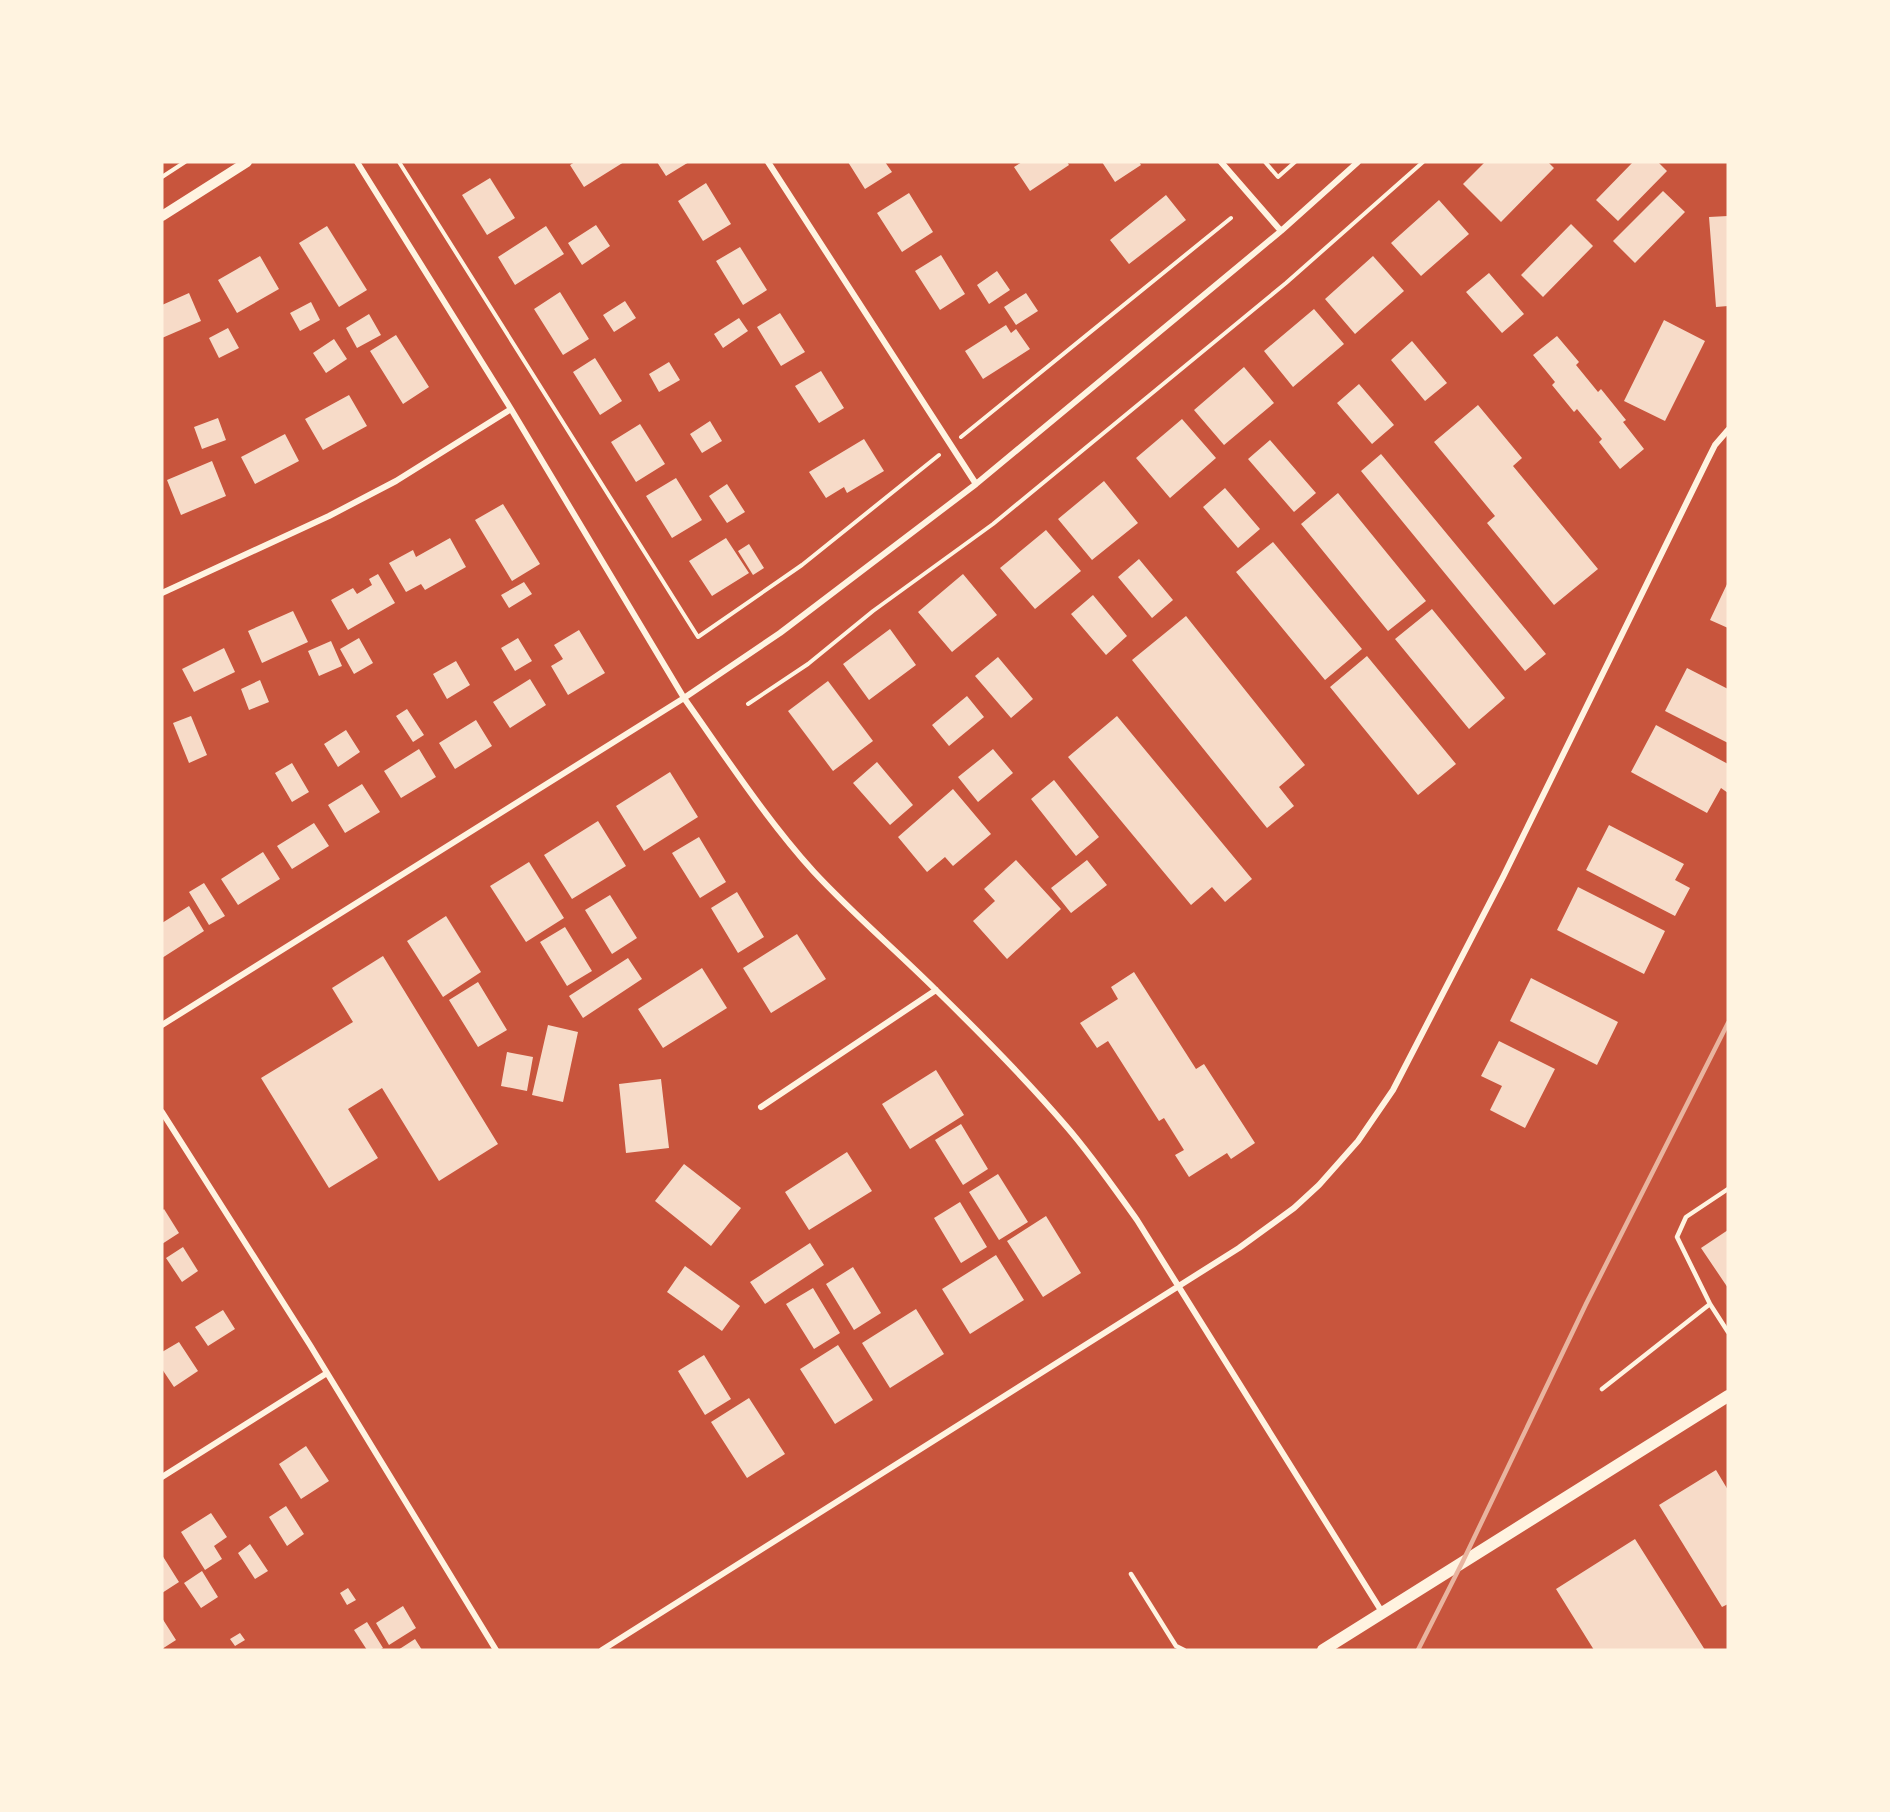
<svg xmlns="http://www.w3.org/2000/svg" width="1890" height="1812" font-family="'Titillium Web',sans-serif">
	<style>
		.building { fill: #f7dbc8 }
		.lines { fill: none; stroke-linecap: round; stroke-linejoin: round }
		.path { stroke: #fff3e0; stroke-width: 4 }
		.service { stroke: #fff3e0; stroke-width: 4.5 }
		.minor { stroke: #fff3e0; stroke-width: 6 }
		.tertiary { stroke: #fff3e0; stroke-width: 10 }
		.secondary { stroke: #fff3e0; stroke-width: 12 }
		.rail { stroke: #e9b49f; stroke-width: 4.5 }
	</style>
	<rect width="100%" height="100%" fill="#c8553d"/>
	<path class="building" d="M 575,162 L 624,162 L 584,187 L 570,165 Z
		M 657,162 L 689,162 L 666,176 Z
		M 848,162 L 885,162 L 892,172 L 865,189 Z
		M 1022,162 L 1067,162 L 1069,165 L 1030,191 L 1014,167 Z
		M 1102,162 L 1139,162 L 1141,165 L 1115,182 Z
		M 1485,162 L 1548,162 L 1554,168 L 1501,222 L 1463,184 Z
		M 1633,162 L 1658,162 L 1667,171 L 1618,221 L 1596,200 Z
		M 490,178 L 515,218 L 487,235 L 462,195 Z
		M 706,183 L 731,224 L 703,241 L 678,201 Z
		M 1663,191 L 1685,212 L 1635,263 L 1613,241 Z
		M 909,193 L 933,232 L 902,252 L 877,213 Z
		M 1166,195 L 1186,220 L 1129,264 L 1110,240 Z
		M 1439,200 L 1469,234 L 1421,276 L 1391,243 Z
		M 1728,216 L 1728,306 L 1716,307 L 1709,217 Z
		M 1571,224 L 1593,246 L 1543,297 L 1521,275 Z
		M 596,225 L 610,246 L 582,265 L 568,243 Z
		M 327,226 L 367,290 L 339,307 L 299,243 Z
		M 546,226 L 564,254 L 515,285 L 498,257 Z
		M 740,247 L 767,290 L 743,305 L 716,261 Z
		M 941,255 L 965,294 L 940,310 L 915,271 Z
		M 260,256 L 279,289 L 237,313 L 218,280 Z
		M 1373,256 L 1404,291 L 1355,334 L 1325,299 Z
		M 997,271 L 1010,290 L 989,304 L 977,285 Z
		M 1489,273 L 1524,314 L 1502,333 L 1466,292 Z
		M 560,292 L 589,339 L 563,355 L 534,309 Z
		M 189,293 L 201,321 L 162,338 L 162,305 Z
		M 1026,293 L 1038,311 L 1016,325 L 1004,307 Z
		M 625,301 L 636,318 L 614,332 L 603,315 Z
		M 311,302 L 320,320 L 300,331 L 290,313 Z
		M 1314,309 L 1344,344 L 1293,387 L 1264,351 Z
		M 780,313 L 805,352 L 781,366 L 757,327 Z
		M 369,314 L 381,335 L 357,348 L 346,328 Z
		M 739,318 L 748,331 L 723,348 L 714,334 Z
		M 1664,320 L 1705,341 L 1665,421 L 1624,401 Z
		M 1006,325 L 1011,333 L 1016,329 L 1030,349 L 983,379 L 965,351 Z
		M 228,328 L 239,348 L 219,358 L 209,338 Z
		M 396,335 L 429,387 L 403,404 L 370,351 Z
		M 1557,336 L 1579,362 L 1576,365 L 1598,392 L 1601,389 L 1626,420 L 1623,422 L 1644,449 L 1620,469 L 1599,442 L 1602,439 L 1577,409 L 1574,412 L 1552,385 L 1555,382 L 1533,355 Z
		M 334,339 L 347,359 L 326,373 L 313,353 Z
		M 1412,341 L 1447,383 L 1425,401 L 1391,360 Z
		M 595,358 L 622,401 L 600,415 L 573,372 Z
		M 669,362 L 680,380 L 659,392 L 649,374 Z
		M 1244,367 L 1274,403 L 1224,445 L 1194,410 Z
		M 821,371 L 844,408 L 819,423 L 795,386 Z
		M 1359,384 L 1394,425 L 1372,444 L 1337,403 Z
		M 349,395 L 367,426 L 323,450 L 305,419 Z
		M 1478,405 L 1522,458 L 1513,466 L 1598,569 L 1554,605 L 1487,523 L 1495,516 L 1434,442 Z
		M 218,418 L 226,440 L 202,449 L 194,427 Z
		M 1182,419 L 1216,458 L 1170,498 L 1136,458 Z
		M 710,421 L 722,441 L 702,453 L 690,434 Z
		M 640,424 L 665,464 L 636,482 L 611,442 Z
		M 285,434 L 299,461 L 255,484 L 241,457 Z
		M 864,439 L 884,471 L 847,493 L 844,487 L 826,498 L 809,472 Z
		M 1270,440 L 1316,493 L 1294,512 L 1248,459 Z
		M 1381,454 L 1546,654 L 1525,671 L 1361,471 Z
		M 212,461 L 226,496 L 181,515 L 167,480 Z
		M 676,478 L 702,520 L 672,538 L 646,496 Z
		M 1104,481 L 1138,523 L 1092,560 L 1058,519 Z
		M 727,484 L 745,512 L 727,523 L 709,496 Z
		M 1225,488 L 1260,529 L 1238,548 L 1203,507 Z
		M 1338,493 L 1426,601 L 1388,631 L 1301,524 Z
		M 503,504 L 540,564 L 512,581 L 475,520 Z
		M 1046,530 L 1081,571 L 1035,609 L 1000,568 Z
		M 450,538 L 466,567 L 425,590 L 421,584 L 406,592 L 389,563 L 413,550 L 416,557 Z
		M 726,538 L 749,573 L 712,596 L 689,561 Z
		M 1273,542 L 1362,649 L 1325,680 L 1236,572 Z
		M 749,544 L 764,568 L 753,575 L 738,551 Z
		M 1139,559 L 1173,600 L 1152,618 L 1118,577 Z
		M 378,574 L 395,603 L 348,630 L 331,600 L 353,588 L 357,594 L 372,585 L 369,579 Z
		M 963,574 L 997,615 L 952,652 L 918,612 Z
		M 524,582 L 532,594 L 509,608 L 501,595 Z
		M 1728,582 L 1728,628 L 1710,620 Z
		M 1093,595 L 1127,636 L 1106,655 L 1071,614 Z
		M 1432,609 L 1505,698 L 1469,729 L 1395,639 Z
		M 293,611 L 308,642 L 262,663 L 248,631 Z
		M 1186,616 L 1305,765 L 1279,787 L 1294,806 L 1267,828 L 1132,660 Z
		M 890,629 L 916,665 L 869,700 L 843,664 Z
		M 579,630 L 605,673 L 568,695 L 551,666 L 563,659 L 554,645 Z
		M 359,638 L 373,663 L 354,674 L 340,649 Z
		M 518,638 L 532,661 L 515,671 L 501,648 Z
		M 331,641 L 342,666 L 319,676 L 308,651 Z
		M 224,648 L 235,672 L 194,692 L 182,669 Z
		M 1367,656 L 1456,764 L 1418,795 L 1330,687 Z
		M 998,657 L 1033,699 L 1011,718 L 975,676 Z
		M 456,661 L 470,685 L 447,699 L 433,674 Z
		M 1687,668 L 1728,689 L 1728,743 L 1665,711 Z
		M 530,679 L 546,705 L 510,728 L 493,702 Z
		M 260,680 L 269,702 L 249,710 L 241,689 Z
		M 828,681 L 873,741 L 833,771 L 788,711 Z
		M 967,696 L 984,717 L 949,746 L 932,725 Z
		M 407,709 L 424,735 L 413,742 L 396,716 Z
		M 191,716 L 207,755 L 189,763 L 173,723 Z
		M 1117,716 L 1252,879 L 1225,902 L 1212,887 L 1191,905 L 1068,757 Z
		M 476,720 L 492,746 L 455,769 L 439,743 Z
		M 1656,725 L 1728,764 L 1728,793 L 1721,788 L 1707,813 L 1631,772 Z
		M 346,730 L 360,752 L 338,767 L 324,744 Z
		M 419,749 L 436,777 L 401,798 L 384,771 Z
		M 993,749 L 1013,773 L 978,802 L 958,777 Z
		M 877,762 L 913,805 L 890,825 L 853,783 Z
		M 292,763 L 309,792 L 292,802 L 275,773 Z
		M 670,772 L 698,817 L 644,851 L 616,806 Z
		M 1054,780 L 1099,837 L 1076,856 L 1031,799 Z
		M 362,784 L 380,812 L 345,833 L 328,805 Z
		M 953,789 L 991,834 L 953,866 L 945,857 L 927,872 L 898,837 Z
		M 598,821 L 626,866 L 572,899 L 544,855 Z
		M 314,823 L 329,846 L 292,869 L 277,846 Z
		M 1609,825 L 1684,864 L 1675,880 L 1690,888 L 1675,916 L 1586,870 Z
		M 699,837 L 726,882 L 700,898 L 672,853 Z
		M 263,852 L 280,879 L 238,905 L 221,879 Z
		M 1016,860 L 1061,909 L 1007,959 L 973,921 L 995,901 L 984,889 Z
		M 1087,860 L 1107,885 L 1071,913 L 1051,888 Z
		M 529,862 L 564,918 L 526,942 L 490,886 Z
		M 204,883 L 225,916 L 209,925 L 189,892 Z
		M 1578,887 L 1665,931 L 1644,974 L 1557,930 Z
		M 737,892 L 764,937 L 738,953 L 711,908 Z
		M 610,895 L 637,938 L 612,954 L 585,910 Z
		M 189,906 L 204,931 L 162,958 L 162,923 Z
		M 446,916 L 481,972 L 443,997 L 407,941 Z
		M 565,927 L 592,971 L 567,986 L 540,942 Z
		M 797,934 L 826,979 L 771,1013 L 743,968 Z
		M 383,956 L 498,1144 L 439,1181 L 382,1088 L 348,1109 L 378,1158 L 329,1188 L 261,1078 L 353,1022 L 332,988 Z
		M 628,958 L 642,979 L 583,1018 L 569,996 Z
		M 702,968 L 727,1008 L 663,1048 L 638,1009 Z
		M 1134,972 L 1196,1069 L 1204,1064 L 1255,1143 L 1231,1159 L 1227,1153 L 1189,1177 L 1175,1155 L 1184,1150 L 1164,1118 L 1159,1121 L 1108,1041 L 1097,1048 L 1080,1023 L 1118,999 L 1111,987 Z
		M 1531,978 L 1618,1022 L 1597,1065 L 1510,1021 Z
		M 478,982 L 507,1030 L 478,1047 L 449,1000 Z
		M 548,1025 L 578,1032 L 563,1102 L 532,1095 Z
		M 1499,1041 L 1555,1069 L 1525,1128 L 1490,1110 L 1502,1086 L 1481,1076 Z
		M 507,1052 L 533,1057 L 527,1091 L 501,1086 Z
		M 936,1070 L 964,1115 L 910,1149 L 882,1104 Z
		M 661,1079 L 669,1148 L 626,1153 L 619,1084 Z
		M 961,1124 L 988,1169 L 963,1185 L 935,1140 Z
		M 847,1152 L 872,1191 L 809,1230 L 785,1192 Z
		M 684,1164 L 741,1208 L 711,1246 L 655,1201 Z
		M 998,1174 L 1028,1222 L 999,1240 L 969,1192 Z
		M 960,1202 L 987,1247 L 961,1263 L 934,1218 Z
		M 164,1209 L 179,1233 L 162,1244 L 162,1211 Z
		M 1046,1216 L 1081,1273 L 1043,1297 L 1007,1241 Z
		M 1728,1230 L 1728,1288 L 1701,1248 Z
		M 810,1243 L 824,1265 L 765,1304 L 750,1282 Z
		M 183,1247 L 198,1271 L 182,1282 L 166,1258 Z
		M 996,1255 L 1024,1300 L 970,1334 L 942,1289 Z
		M 685,1266 L 740,1306 L 722,1331 L 667,1292 Z
		M 853,1267 L 881,1313 L 854,1330 L 826,1284 Z
		M 813,1288 L 840,1333 L 814,1349 L 786,1304 Z
		M 916,1309 L 944,1354 L 890,1388 L 862,1343 Z
		M 223,1310 L 235,1329 L 208,1346 L 195,1327 Z
		M 179,1342 L 198,1371 L 174,1387 L 162,1369 L 162,1352 Z
		M 838,1345 L 873,1400 L 835,1424 L 800,1369 Z
		M 704,1355 L 731,1399 L 705,1415 L 678,1371 Z
		M 749,1398 L 785,1454 L 747,1478 L 711,1422 Z
		M 306,1446 L 329,1481 L 301,1499 L 279,1464 Z
		M 1716,1470 L 1728,1490 L 1728,1604 L 1722,1607 L 1659,1505 Z
		M 286,1506 L 304,1534 L 287,1546 L 269,1517 Z
		M 211,1513 L 227,1537 L 214,1546 L 222,1559 L 205,1570 L 181,1532 Z
		M 1635,1539 L 1705,1650 L 1594,1650 L 1556,1589 Z
		M 250,1544 L 268,1571 L 255,1579 L 238,1553 Z
		M 162,1555 L 179,1582 L 162,1593 Z
		M 202,1571 L 218,1597 L 201,1608 L 184,1583 Z
		M 348,1588 L 356,1600 L 347,1605 L 340,1593 Z
		M 403,1606 L 416,1628 L 389,1645 L 376,1623 Z
		M 162,1618 L 176,1640 L 162,1649 Z
		M 367,1622 L 383,1648 L 379,1650 L 367,1650 L 354,1630 Z
		M 240,1633 L 245,1640 L 235,1646 L 230,1639 Z
		M 415,1639 L 422,1650 L 398,1650 Z"/>
	<g class="lines">
		<path class="path" d="M 399,162 L 698,637 L 802,565 L 939,455
			M 1265,162 L 1278,177 L 1295,162
			M 162,177 L 185,162
			M 961,437 L 1231,218
			M 748,704 L 808,664 L 873,611 L 993,524 L 1286,283 L 1423,162"/>
		<path class="service" d="M 1710,1304 L 1677,1237 L 1686,1217 L 1728,1189
			M 1602,1389 L 1710,1304 L 1728,1332
			M 1131,1574 L 1176,1646 L 1184,1650"/>
		<path class="minor" d="M 357,162 L 511,409 L 684,698 C 725,756 766,819 814,872 C 853,914 897,951 938,992 C 982,1035 1026,1079 1066,1126 C 1092,1156 1114,1188 1137,1220 L 1382,1612
			M 768,162 L 976,484
			M 1221,162 L 1281,231
			M 162,593 L 329,516 L 396,481 L 511,409
			M 162,1025 L 684,698 L 780,633 L 976,484 L 1281,231 L 1358,162
			M 761,1107 L 936,990
			M 162,1112 L 310,1345 L 496,1650
			M 162,1477 L 327,1373
			M 602,1650 L 1239,1248 L 1294,1208 L 1319,1185 L 1358,1141 L 1393,1090 L 1503,877 L 1707,461 L 1715,445 L 1728,430"/>
		<path class="tertiary" d="M 162,216 L 247,162"/>
		<path class="secondary" d="M 1323,1650 L 1728,1396"/>
		<path class="rail" d="M 1418,1650 L 1463,1561 L 1586,1304 L 1728,1023"/>
	</g>
	<rect width="1890" height="1812" fill="none" stroke="#fff3e0" stroke-width="327"/>
</svg>
